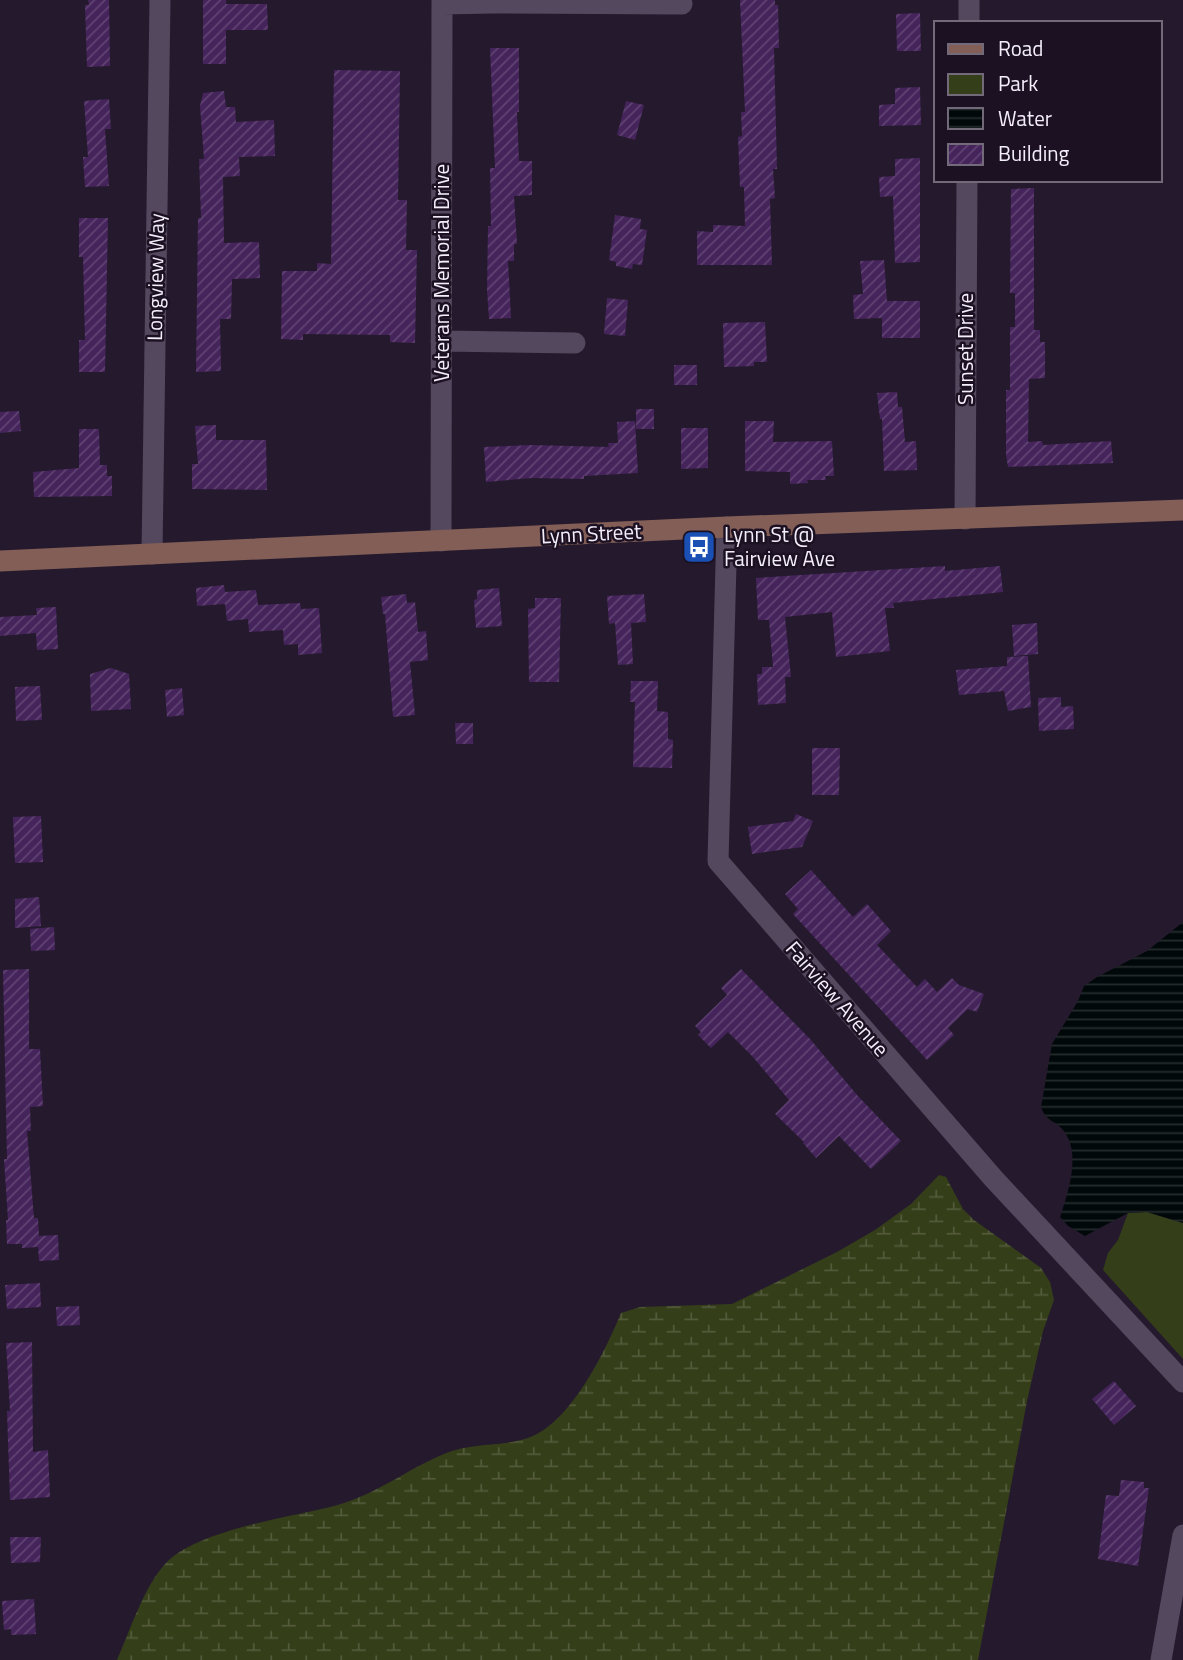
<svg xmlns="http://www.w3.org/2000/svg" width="1183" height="1660" font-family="'Titillium Web',sans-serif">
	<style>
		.wetland { fill: url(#wetland-marsh) }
		.green { fill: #343e18 }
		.water { fill: url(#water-rules) }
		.building { fill: url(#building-hatch) }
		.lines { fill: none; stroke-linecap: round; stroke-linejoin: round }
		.minor { stroke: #53485d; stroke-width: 21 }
		.secondary { stroke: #825e56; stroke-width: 21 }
		.labels { text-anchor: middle; stroke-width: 5; stroke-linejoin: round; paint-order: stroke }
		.street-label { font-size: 21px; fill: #f4edfa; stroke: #1b1123 }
		.poi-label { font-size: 21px; fill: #f4edfa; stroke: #1b1123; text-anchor: start }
	</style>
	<defs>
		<pattern id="wetland-marsh" width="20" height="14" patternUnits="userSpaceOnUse" patternTransform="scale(1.75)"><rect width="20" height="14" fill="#343e18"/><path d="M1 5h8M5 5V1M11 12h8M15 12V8" fill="none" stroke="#525a3a"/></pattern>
		<pattern id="water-rules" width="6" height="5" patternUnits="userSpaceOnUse" patternTransform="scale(1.75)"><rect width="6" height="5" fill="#000809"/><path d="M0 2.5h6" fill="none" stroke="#262c2e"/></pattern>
		<pattern id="building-hatch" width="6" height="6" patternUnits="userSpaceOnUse" patternTransform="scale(1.75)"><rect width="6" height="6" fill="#45235b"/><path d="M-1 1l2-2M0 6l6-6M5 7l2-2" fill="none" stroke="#604373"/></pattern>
	</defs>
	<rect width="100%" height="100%" fill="#251a2d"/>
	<path class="wetland" d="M 939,1175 L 946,1177 L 963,1209 L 974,1220 L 1041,1268 L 1050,1282 L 1054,1300 L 1043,1331 L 1027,1401 L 978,1660 L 117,1660 C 130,1631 145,1583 168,1561 C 196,1534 270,1520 308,1512 C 320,1509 332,1507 344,1503 C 379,1492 410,1468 444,1454 C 471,1442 500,1447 528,1438 C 570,1424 605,1352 621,1313 L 640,1307 L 732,1304 L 837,1252 L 875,1230 L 911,1204 Z"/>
	<path class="green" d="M 1147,1212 L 1183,1223 L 1183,1359 L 1103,1270 L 1108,1253 L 1118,1240 L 1128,1213 Z"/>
	<path class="water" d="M 1183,922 L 1183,1223 L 1147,1212 L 1128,1213 L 1085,1236 L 1068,1226 L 1060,1217 C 1068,1192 1082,1153 1063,1130 C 1055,1120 1046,1122 1041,1107 L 1052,1044 L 1078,1001 L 1084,986 L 1097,977 L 1147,951 Z"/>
	<path class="building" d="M 88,0 L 109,0 L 110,66 L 87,67 L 85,5 L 89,5 Z
		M 203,0 L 226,0 L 226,4 L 267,4 L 268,30 L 226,30 L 226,64 L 203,64 Z
		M 740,0 L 775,0 L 775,5 L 778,5 L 779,48 L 774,48 L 777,169 L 773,169 L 775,198 L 770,199 L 772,265 L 697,265 L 697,231 L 713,232 L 713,225 L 745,226 L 744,187 L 740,187 L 738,137 L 742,136 L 741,112 L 745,112 Z
		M 920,13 L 921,51 L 897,51 L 896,14 Z
		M 490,48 L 519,48 L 519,112 L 517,112 L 519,161 L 532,161 L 532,195 L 514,196 L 517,244 L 514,244 L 514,261 L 508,261 L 511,318 L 489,319 L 487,290 L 488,226 L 491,226 L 490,168 L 495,168 Z
		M 334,70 L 400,71 L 398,200 L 407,200 L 406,250 L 417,250 L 415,343 L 390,342 L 390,335 L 303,334 L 303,340 L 281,339 L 282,271 L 317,271 L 317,263 L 331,264 Z
		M 920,87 L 921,125 L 879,126 L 879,105 L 895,104 L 895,88 Z
		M 224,91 L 226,107 L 235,107 L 236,122 L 274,120 L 275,156 L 239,157 L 240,176 L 223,177 L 224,243 L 259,242 L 260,278 L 232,279 L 231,319 L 220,319 L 221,371 L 196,372 L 198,218 L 201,218 L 199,159 L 204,159 L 200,106 L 203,93 Z
		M 109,99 L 111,129 L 105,129 L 109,186 L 85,187 L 83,157 L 88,157 L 84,101 Z
		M 626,101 L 644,105 L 635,140 L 617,135 Z
		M 920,158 L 920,262 L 895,263 L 893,196 L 880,197 L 879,177 L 895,176 L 895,159 Z
		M 1034,188 L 1034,330 L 1040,330 L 1040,342 L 1045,342 L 1045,378 L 1029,379 L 1028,442 L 1042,441 L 1043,445 L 1111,441 L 1113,463 L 1008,467 L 1006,455 L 1006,390 L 1010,390 L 1010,327 L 1015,327 L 1015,293 L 1010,293 L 1011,189 Z
		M 615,215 L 641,219 L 640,229 L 647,230 L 642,265 L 633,264 L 632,269 L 616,266 L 616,262 L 609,260 Z
		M 79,218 L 108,218 L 105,372 L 79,372 L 79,340 L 85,340 L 83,257 L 79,257 Z
		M 884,260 L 887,301 L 920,301 L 920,338 L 882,338 L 882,318 L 854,319 L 853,295 L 863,294 L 860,261 Z
		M 607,298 L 628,300 L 625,336 L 604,334 Z
		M 765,322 L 767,362 L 754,362 L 754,366 L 724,367 L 723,323 Z
		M 674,365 L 697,365 L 697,385 L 674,385 Z
		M 897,392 L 898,407 L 902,407 L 905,442 L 916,441 L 917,470 L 884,471 L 882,419 L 880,419 L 877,393 Z
		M 636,409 L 654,409 L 654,429 L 636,429 Z
		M 19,411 L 21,431 L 0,433 L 0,412 Z
		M 635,421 L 638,473 L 584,476 L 584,479 L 532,478 L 486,482 L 484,447 L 531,445 L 609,447 L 608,443 L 618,443 L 617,422 Z
		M 745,421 L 774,421 L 773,442 L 832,441 L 834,476 L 825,476 L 826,480 L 807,480 L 808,483 L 790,484 L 790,472 L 745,471 Z
		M 216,425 L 216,440 L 266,440 L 267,490 L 192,489 L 192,464 L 198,464 L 195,426 Z
		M 681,428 L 708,428 L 708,468 L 681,469 Z
		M 79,429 L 99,429 L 100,465 L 107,465 L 107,476 L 112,476 L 112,496 L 34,497 L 33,472 L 79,468 Z
		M 945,566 L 945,571 L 1000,566 L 1003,592 L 893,603 L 894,608 L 885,608 L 890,651 L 836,657 L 832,612 L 785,617 L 791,677 L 785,677 L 786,703 L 758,705 L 757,674 L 762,674 L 762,667 L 773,667 L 769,620 L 758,620 L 756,578 Z
		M 224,585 L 225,592 L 256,590 L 258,605 L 300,603 L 301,609 L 319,608 L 322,653 L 298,655 L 298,644 L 284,645 L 283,630 L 249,632 L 248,619 L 227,621 L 225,604 L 197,606 L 196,588 Z
		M 499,588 L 502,626 L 476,628 L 474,600 L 477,599 L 477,590 Z
		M 406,594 L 407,603 L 415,602 L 418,632 L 426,631 L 428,660 L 410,662 L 415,715 L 393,717 L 385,614 L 383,614 L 381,597 Z
		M 644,594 L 646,622 L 631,623 L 633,664 L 618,665 L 615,623 L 609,624 L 607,596 Z
		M 535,598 L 561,598 L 559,682 L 529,682 L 528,609 L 535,608 Z
		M 56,607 L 58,649 L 37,650 L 36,633 L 0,636 L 0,617 L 37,615 L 36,608 Z
		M 1037,623 L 1038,654 L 1014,656 L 1012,625 Z
		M 1028,656 L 1031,707 L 1008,711 L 1004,691 L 959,695 L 956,670 L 1007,666 L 1007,657 Z
		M 111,668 L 129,674 L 131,709 L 91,711 L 90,674 Z
		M 631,681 L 658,681 L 657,711 L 668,712 L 668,739 L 673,740 L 672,768 L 633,767 L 635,702 L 630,702 Z
		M 40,686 L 42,720 L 16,721 L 15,687 Z
		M 182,688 L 184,715 L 167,717 L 165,690 Z
		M 1061,697 L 1061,707 L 1073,706 L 1074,729 L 1039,731 L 1038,698 Z
		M 455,723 L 473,723 L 473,744 L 456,744 Z
		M 812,748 L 840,748 L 839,795 L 812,795 Z
		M 796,814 L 813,821 L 802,847 L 752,854 L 748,827 L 793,821 Z
		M 41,816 L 43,862 L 15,863 L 13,817 Z
		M 811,870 L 853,917 L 867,904 L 891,931 L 877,945 L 917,987 L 925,979 L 937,992 L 952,978 L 959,985 L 984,994 L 977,1012 L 968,1009 L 948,1028 L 954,1035 L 927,1060 L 793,914 L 798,909 L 785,894 Z
		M 39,897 L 41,926 L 15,928 L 15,899 Z
		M 54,927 L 55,950 L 31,951 L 30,929 Z
		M 29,969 L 29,1049 L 40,1049 L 43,1106 L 30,1107 L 31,1131 L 27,1131 L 34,1218 L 38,1218 L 39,1236 L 58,1235 L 59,1260 L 39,1261 L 38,1247 L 22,1248 L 22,1244 L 7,1244 L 6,1220 L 8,1220 L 4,1159 L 7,1159 L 3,970 Z
		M 741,969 L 810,1039 L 857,1095 L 901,1141 L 871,1169 L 839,1136 L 816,1158 L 803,1143 L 804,1142 L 775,1114 L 789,1100 L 753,1057 L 728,1032 L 711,1048 L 698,1035 L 701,1032 L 695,1026 L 727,995 L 721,988 Z
		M 40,1283 L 41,1307 L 7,1309 L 5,1285 Z
		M 79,1306 L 80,1325 L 57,1326 L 56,1307 Z
		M 32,1342 L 33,1452 L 48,1450 L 50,1497 L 10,1500 L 7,1411 L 10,1411 L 6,1343 Z
		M 1114,1381 L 1136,1406 L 1114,1425 L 1092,1399 Z
		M 1121,1480 L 1144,1482 L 1144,1488 L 1149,1488 L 1138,1566 L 1098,1559 L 1106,1495 L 1119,1496 Z
		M 10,1537 L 41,1537 L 40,1562 L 11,1563 Z
		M 34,1599 L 36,1634 L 11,1635 L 11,1629 L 4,1630 L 2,1601 Z"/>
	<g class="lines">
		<path class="minor" d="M 492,3 L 682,4
			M 442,4 L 492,3 L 492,0
			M 969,23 L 969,0
			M 441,341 L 575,343
			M 965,519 L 967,180
			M 727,527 L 718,861 L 993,1178 L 1183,1382
			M 441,541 L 442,0
			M 152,554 L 160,0
			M 1161,1660 L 1183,1535"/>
		<path class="secondary" d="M 0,561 L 727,527 L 1183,510"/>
	</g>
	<defs>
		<symbol id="bus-square" viewBox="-11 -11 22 22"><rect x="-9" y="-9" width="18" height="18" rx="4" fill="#1a4fb4" stroke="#1b1123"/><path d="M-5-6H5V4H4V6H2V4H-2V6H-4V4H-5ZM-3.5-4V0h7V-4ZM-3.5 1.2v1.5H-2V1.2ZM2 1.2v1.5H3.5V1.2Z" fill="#fff"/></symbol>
	</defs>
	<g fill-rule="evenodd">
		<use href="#bus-square" x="680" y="528" width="38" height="38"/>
	</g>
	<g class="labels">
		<g class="street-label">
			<text transform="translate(442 273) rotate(-90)" y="7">Veterans Memorial Drive</text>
			<text transform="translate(156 277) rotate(-89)" y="7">Longview Way</text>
			<text transform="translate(966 349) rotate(-90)" y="7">Sunset Drive</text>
			<text transform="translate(591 534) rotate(-3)" y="7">Lynn Street</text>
			<text transform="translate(837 999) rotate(49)" y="7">Fairview Avenue</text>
		</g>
		<g class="poi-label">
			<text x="724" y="542">Lynn St @<tspan x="724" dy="24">Fairview Ave</tspan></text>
		</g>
	</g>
	<rect x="934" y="21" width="228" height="161" fill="#1b1123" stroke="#726979" stroke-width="2"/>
	<rect x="948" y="44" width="35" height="10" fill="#825e56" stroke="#726979" stroke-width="2"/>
	<text x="998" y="56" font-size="21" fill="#f4edfa">Road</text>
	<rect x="948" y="74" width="35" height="21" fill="#343e18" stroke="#726979" stroke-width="2"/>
	<text x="998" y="91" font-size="21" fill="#f4edfa">Park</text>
	<rect x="948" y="108" width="35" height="21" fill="url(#water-rules)" stroke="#726979" stroke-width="2"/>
	<text x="998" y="126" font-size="21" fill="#f4edfa">Water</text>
	<rect x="948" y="144" width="35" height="21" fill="url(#building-hatch)" stroke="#726979" stroke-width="2"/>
	<text x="998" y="161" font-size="21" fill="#f4edfa">Building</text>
</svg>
